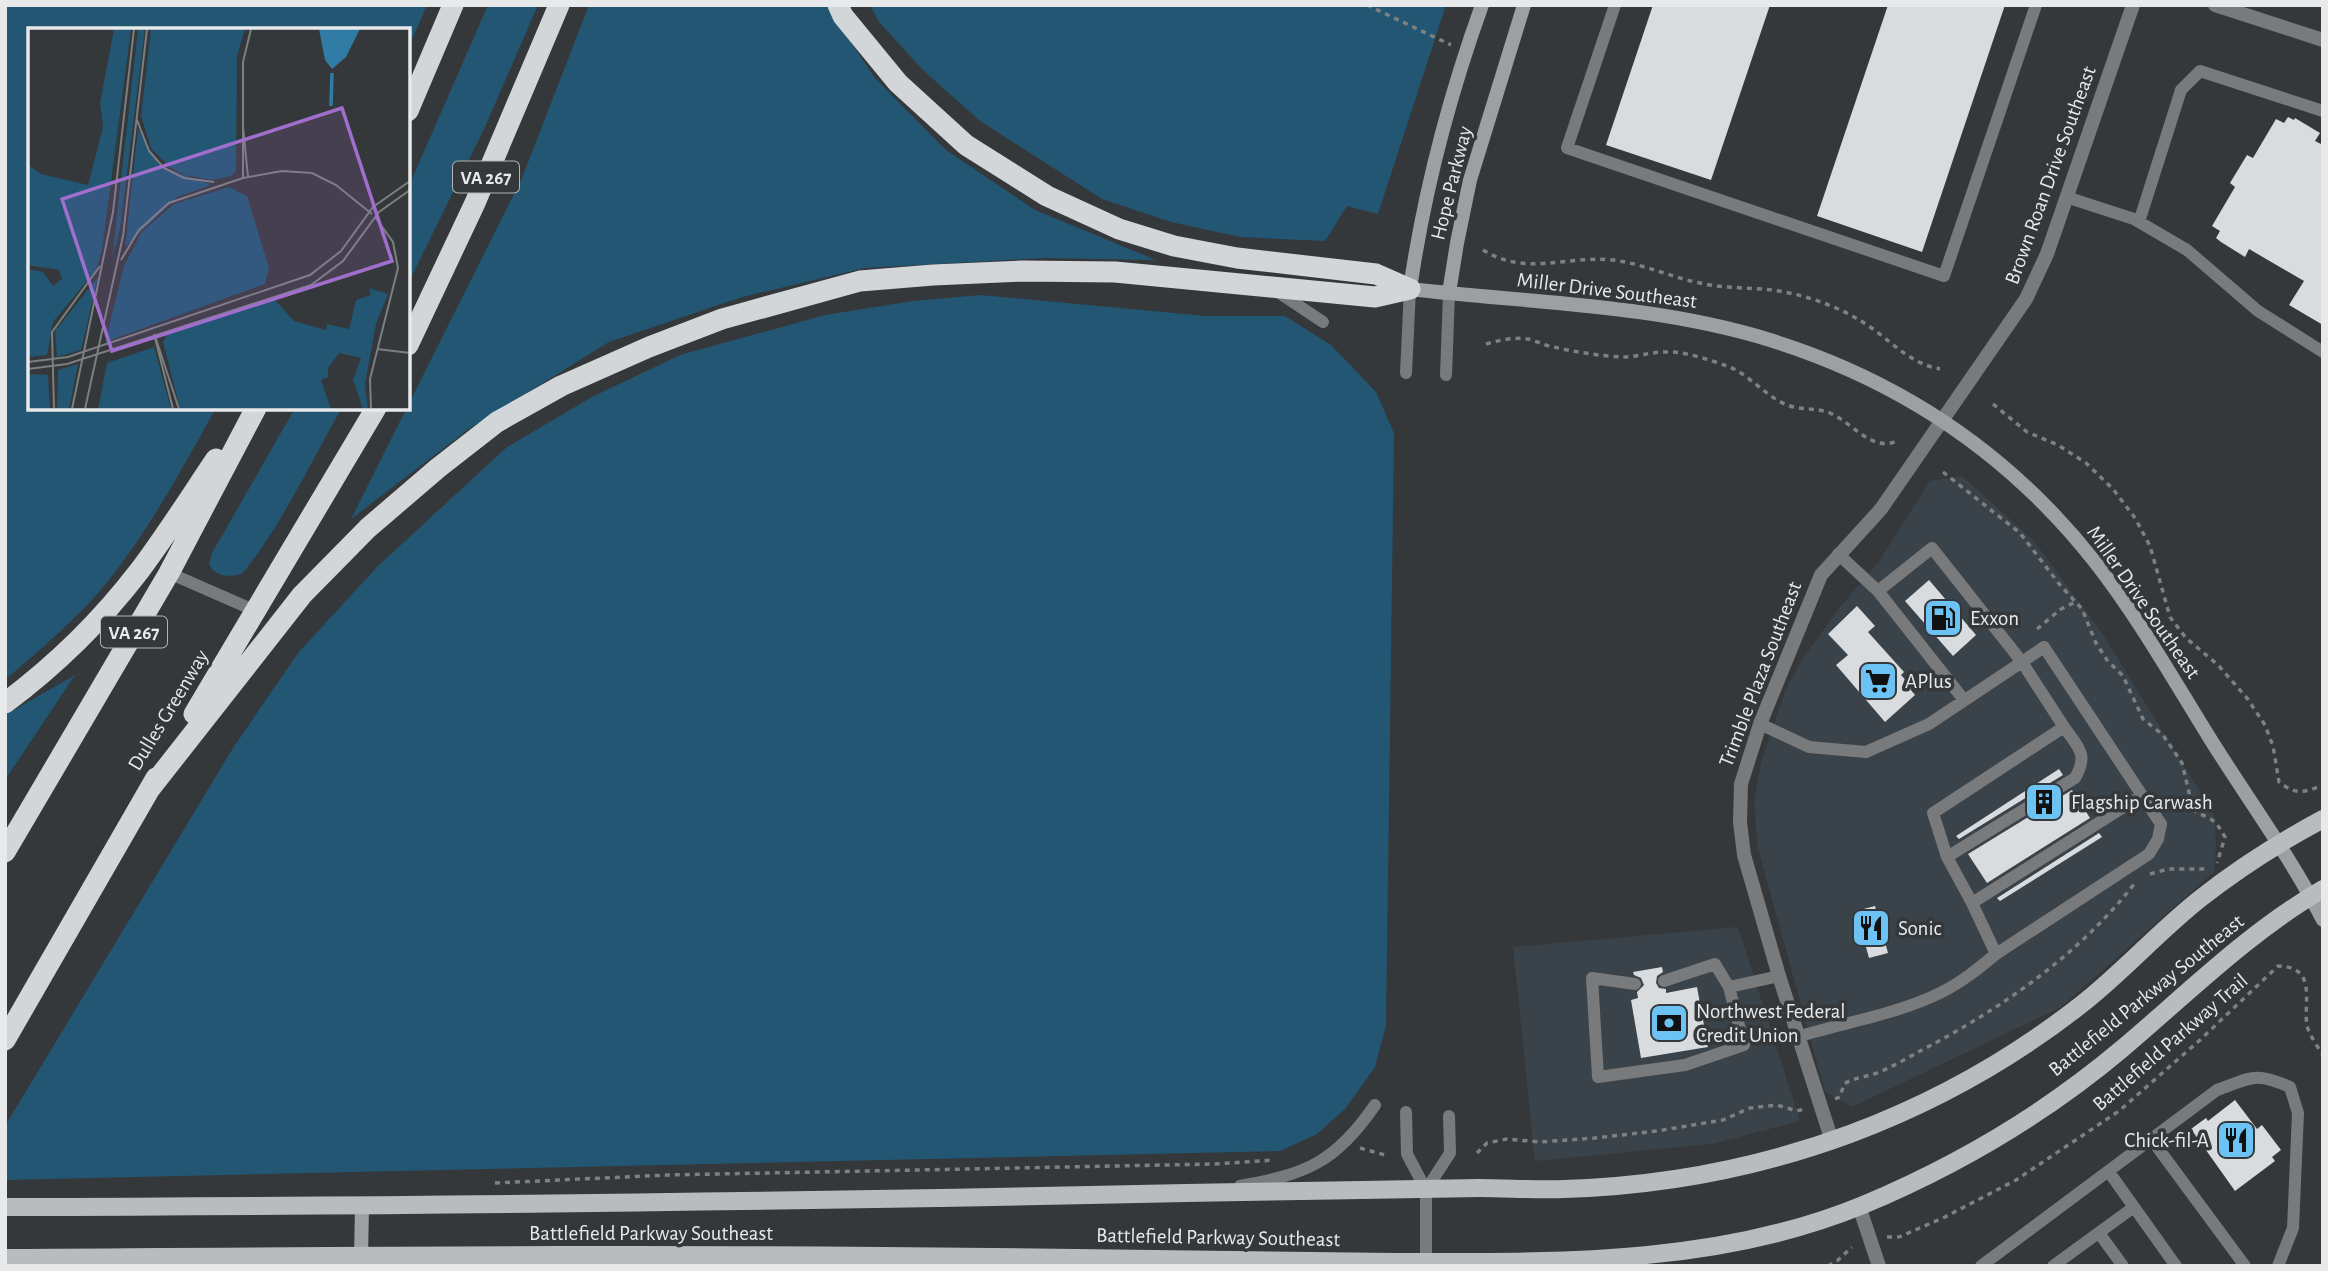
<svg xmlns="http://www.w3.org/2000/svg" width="2328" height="1271" font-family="'Alegreya Sans',sans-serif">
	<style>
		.built { fill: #3a4349 }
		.green { fill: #225672 }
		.building { fill: #d8dcdf }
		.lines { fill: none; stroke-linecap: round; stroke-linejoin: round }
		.path { stroke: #7e8082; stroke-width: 3.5; stroke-dasharray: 5 5; stroke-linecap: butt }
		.lane { stroke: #787a7b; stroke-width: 12 }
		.street { stroke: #787a7b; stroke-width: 14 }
		.secondary { stroke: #9d9fa1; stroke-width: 14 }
		.primary { stroke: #b9bcbe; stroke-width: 18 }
		.highway { stroke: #d2d6d8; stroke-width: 21 }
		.labels { text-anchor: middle; stroke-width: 7; stroke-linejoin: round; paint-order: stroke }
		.shield { fill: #35383a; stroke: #b2b4b5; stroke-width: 2 }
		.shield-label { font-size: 19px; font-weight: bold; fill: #e7e9ea }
		.street-label { font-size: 21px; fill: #e7e9ea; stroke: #35383a }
		.poi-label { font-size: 21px; fill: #e7e9ea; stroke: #35383a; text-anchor: start }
		.inset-river { fill: none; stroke: #307ca4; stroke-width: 3.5 }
		.inset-road { fill: none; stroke: #7c7f80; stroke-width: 2 }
		.view { fill: #a16ece; fill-opacity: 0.15; stroke: #a16ece; stroke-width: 3.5 }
		.inset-edge { fill: none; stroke: #e7e9ea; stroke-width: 3.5 }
	</style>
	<rect width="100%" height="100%" fill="#35383a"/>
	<path class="built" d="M 1962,476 L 2034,541 L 2102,633 L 2215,816 L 2216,847 L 2214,872 L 2061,1007 L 1852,1107 L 1825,1092 L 1758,848 L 1754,802 L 1761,762 L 1786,689 L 1803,658 L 1840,607 L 1878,563 L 1930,481 Z
		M 1738,927 L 1800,1121 L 1712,1144 L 1535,1161 L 1513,947 Z"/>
	<path class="green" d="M 5,5 L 427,5 L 408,49 L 408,30 L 30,30 L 30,408 L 216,408 C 183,467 151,527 109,580 C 79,617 41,649 5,680 Z
		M 488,5 L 538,5 L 485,127 L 408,284 L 408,188 Z
		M 589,5 L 826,5 L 875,78 L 946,150 L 1035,210 L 1156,260 L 1045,258 L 865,268 L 742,297 L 609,342 L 470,428 L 351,519 L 522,178 Z
		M 870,5 L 1446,5 L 1378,214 L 1347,206 L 1325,241 L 1240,237 L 1171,222 L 1102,199 L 980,121 L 923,70 L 879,22 Z
		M 980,295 L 1206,316 L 1285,316 L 1331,345 L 1376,392 L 1394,433 L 1386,1025 L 1375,1067 L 1345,1109 L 1317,1134 L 1280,1151 L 5,1180 L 5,1126 L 233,748 L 298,653 L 378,566 L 507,447 L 592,397 L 680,355 L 825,315 L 913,301 Z
		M 295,408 L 342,408 C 311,461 281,527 242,574 C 228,577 216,578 209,564 L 212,553 Z
		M 75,675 L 5,780 L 5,715 Z"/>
	<path class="building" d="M 1653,5 L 1770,5 L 1711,180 L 1606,145 Z
		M 1888,5 L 2005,5 L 1922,252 L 1817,216 Z
		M 2288,117 L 2294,120 L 2295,118 L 2320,133 L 2315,141 L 2323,145 L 2323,325 L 2289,305 L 2304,281 L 2249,249 L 2245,257 L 2221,242 L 2216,238 L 2220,231 L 2212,226 L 2235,187 L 2230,183 L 2247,155 L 2253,158 L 2276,119 L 2284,123 Z
		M 1929,580 L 1976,635 L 1953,656 L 1905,601 Z
		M 1857,606 L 1875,626 L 1868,632 L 1904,672 L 1901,675 L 1912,687 L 1910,689 L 1915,695 L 1885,722 L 1836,665 L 1848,655 L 1828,634 Z
		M 2059,769 L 2063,775 L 1959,839 L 1956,836 Z
		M 2072,790 L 2090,818 L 1987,883 L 1968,854 Z
		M 2099,833 L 2102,837 L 2000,901 L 1997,898 Z
		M 1875,906 L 1888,953 L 1869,958 L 1856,911 Z
		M 1662,967 L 1663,972 L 1657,976 L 1656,983 L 1659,988 L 1666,989 L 1666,993 L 1697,987 L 1708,1047 L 1641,1058 L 1631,1000 L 1638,998 L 1637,992 L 1644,985 L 1641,978 L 1634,975 L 1633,972 Z
		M 2235,1100 L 2257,1129 L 2262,1125 L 2281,1150 L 2272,1157 L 2275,1161 L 2235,1191 L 2191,1129 L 2206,1118 L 2208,1121 Z"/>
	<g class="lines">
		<path class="path" d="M 1367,5 L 1451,45
			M 1483,250 C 1527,277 1565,255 1613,260 C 1644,264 1670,277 1700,283 C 1726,289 1753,287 1779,291 C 1813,297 1845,309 1873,329 C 1895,345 1912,364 1940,369
			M 1486,344 C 1500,340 1515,337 1528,339 C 1537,341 1545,346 1554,347 C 1575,352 1601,356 1623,357 C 1637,357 1651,352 1665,352 C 1684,351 1710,360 1727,366 C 1751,375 1766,398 1790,406 C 1802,410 1815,408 1827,412 C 1850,419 1870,453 1897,441
			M 1993,404 L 2027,432 L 2058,445 L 2086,463 L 2113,489 L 2135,518 L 2150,546 L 2170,617 L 2186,638 L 2218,665 L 2247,698 L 2265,725 L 2273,746 L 2279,782 C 2296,795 2304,793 2323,785
			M 1943,472 L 2020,533 L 2060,585 L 2082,609 L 2096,643 L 2107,660 L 2123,676 L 2143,719 L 2163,735 L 2182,763 L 2193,809 C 2199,815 2202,814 2209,818 C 2217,822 2220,829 2225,837 L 2217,863
			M 2037,629 L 2061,609 L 2075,602
			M 2150,874 L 2168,869 L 2209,869
			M 1835,1099 L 1840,1097 L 1844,1084 C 1854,1078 1864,1077 1874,1074 C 1891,1068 1907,1058 1922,1050 C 2002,1008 2079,955 2135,883
			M 1360,1148 L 1385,1155
			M 1477,1153 L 1487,1143 L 1507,1139 L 1540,1142 L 1595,1138 L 1657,1131 L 1723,1120 L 1750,1108 L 1777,1105 L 1797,1111 L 1804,1109
			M 495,1183 L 668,1175 L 1215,1164 L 1274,1160
			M 1887,1237 L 1899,1237 L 1943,1218 L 2016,1180 L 2119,1111 L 2200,1040 L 2278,966 C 2318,967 2303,1001 2307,1026 C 2310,1036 2317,1046 2323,1055
			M 1828,1266 L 1837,1261 L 1852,1247"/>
		<path class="lane" d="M 1615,5 L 1567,148 L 1944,276 L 2036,5
			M 2066,197 L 2134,219 L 2187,250 L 2258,311 L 2323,352
			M 2139,222 L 2181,90 L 2200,71 L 2323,111
			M 1278,292 L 1323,322
			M 1406,373 L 1410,289
			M 1446,375 L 1449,293
			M 169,573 L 256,611
			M 1878,591 L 1964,700
			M 1760,724 L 1809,747 L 1866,752 L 1929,724 L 2022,662 L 1932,548 L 1878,591 L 1838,554
			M 1947,857 L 2075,778 C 2089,754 2078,747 2064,727
			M 1972,903 L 2141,796
			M 1664,981 L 1715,964 L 1729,987
			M 1635,984 L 1592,978 L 1598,1077 L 1685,1065 L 1744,1045 L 1729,987 L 1779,976
			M 1800,1036 C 1847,1022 1898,1014 1942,992 C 1962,982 1979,968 1996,954 L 1972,903 L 1947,857 L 1933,813 L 2064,727 L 2022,662 L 2044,647 L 2161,824 L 2158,839 L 2149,854 L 1996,954
			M 1406,1112 L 1407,1154 L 1426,1190 L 1426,1266
			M 2152,1140 L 2245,1266
			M 2109,1172 L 2176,1266
			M 1240,1186 C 1307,1174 1336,1162 1375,1105
			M 1426,1190 L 1450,1153 L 1449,1116
			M 2099,1233 L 2123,1266
			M 1981,1266 L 2217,1090 C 2251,1078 2254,1071 2290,1087 L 2298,1113 L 2293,1228 L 2278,1266
			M 2053,1266 L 2134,1207"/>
		<path class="street" d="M 2215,5 L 2323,40
			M 1832,1141 L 1779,976 L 1744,855 L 1740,822 L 1741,784 L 1760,724 L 1821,575 L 1881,509 L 2026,299 L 2047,254 L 2133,5
			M 1859,1206 L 1879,1266"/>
		<path class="secondary" d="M 1482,5 C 1449,97 1424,192 1410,289 C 1530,303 1654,304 1770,340 C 1902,381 2010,454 2095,562 C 2138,617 2173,679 2209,737 C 2247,798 2290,856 2323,920
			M 1449,293 L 1457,243 L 1470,180 L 1524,5
			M 356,1266 L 361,1258 L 362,1207"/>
		<path class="primary" d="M 5,1207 C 399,1206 793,1202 1186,1193 C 1284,1191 1381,1190 1479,1188 C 1507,1188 1535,1190 1564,1189 C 1661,1186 1758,1168 1850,1134 C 1933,1103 2012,1059 2082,1004 C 2124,971 2159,931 2201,898 C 2239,868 2280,842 2323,819
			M 5,1258 C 334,1256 663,1253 992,1257 C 1126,1259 1260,1261 1394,1262 C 1551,1262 1715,1266 1863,1205 C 1956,1166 2046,1113 2123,1048 C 2188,993 2249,932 2323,889"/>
		<path class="highway" d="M 838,5 L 843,16 L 898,83 L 966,145 L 1047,196 L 1119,229 L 1174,246 L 1237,258 L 1376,274 L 1410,289
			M 408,111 L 453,5
			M 408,345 L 475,203 L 559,5
			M 5,703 C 56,665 101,621 140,570 C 167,534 191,496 216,459
			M 194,714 L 376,408
			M 149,790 L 302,595 L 368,528 L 438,468 L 497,422 L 561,386 L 649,347 L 722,319 L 860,281 L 933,275 L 1022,271 L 1115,272 L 1375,297 L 1410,289
			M 5,852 L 169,573 L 256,408
			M 5,1040 L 156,778"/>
	</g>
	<defs>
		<symbol id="fuel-square" viewBox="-11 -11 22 22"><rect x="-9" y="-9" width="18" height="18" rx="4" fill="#6cc2f3" stroke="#35383a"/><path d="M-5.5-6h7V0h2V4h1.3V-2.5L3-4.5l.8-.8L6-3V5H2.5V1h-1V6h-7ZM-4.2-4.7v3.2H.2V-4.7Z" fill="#111"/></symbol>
		<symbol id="supermarket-square" viewBox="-11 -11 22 22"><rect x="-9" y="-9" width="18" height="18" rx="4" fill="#6cc2f3" stroke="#35383a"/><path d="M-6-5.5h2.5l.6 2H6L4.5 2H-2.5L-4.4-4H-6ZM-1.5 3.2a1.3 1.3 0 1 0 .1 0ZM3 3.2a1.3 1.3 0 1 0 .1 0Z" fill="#111"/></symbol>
		<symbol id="building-square" viewBox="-11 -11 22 22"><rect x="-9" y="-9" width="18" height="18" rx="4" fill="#6cc2f3" stroke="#35383a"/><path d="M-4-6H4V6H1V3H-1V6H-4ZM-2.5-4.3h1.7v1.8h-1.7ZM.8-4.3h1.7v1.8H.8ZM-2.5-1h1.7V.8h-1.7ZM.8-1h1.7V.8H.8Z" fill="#111"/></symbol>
		<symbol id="restaurant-square" viewBox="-11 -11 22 22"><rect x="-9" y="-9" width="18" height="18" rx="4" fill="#6cc2f3" stroke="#35383a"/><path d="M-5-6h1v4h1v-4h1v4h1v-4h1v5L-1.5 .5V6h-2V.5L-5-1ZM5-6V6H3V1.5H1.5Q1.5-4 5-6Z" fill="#111"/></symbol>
		<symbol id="bank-square" viewBox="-11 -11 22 22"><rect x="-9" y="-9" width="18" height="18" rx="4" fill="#6cc2f3" stroke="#35383a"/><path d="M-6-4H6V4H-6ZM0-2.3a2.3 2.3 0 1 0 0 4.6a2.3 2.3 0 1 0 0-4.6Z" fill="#111"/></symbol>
	</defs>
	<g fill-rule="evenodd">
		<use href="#fuel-square" x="1921" y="596" width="44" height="44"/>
		<use href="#supermarket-square" x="1856" y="659" width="44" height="44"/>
		<use href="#building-square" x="2022" y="780" width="44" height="44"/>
		<use href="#restaurant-square" x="1849" y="906" width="44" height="44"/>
		<use href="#bank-square" x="1647" y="1001" width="44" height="44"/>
		<use href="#restaurant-square" x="2214" y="1118" width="44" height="44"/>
	</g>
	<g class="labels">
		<g class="shield">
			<rect x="453" y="161.5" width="66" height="31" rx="5"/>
			<rect x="101" y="616.5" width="66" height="31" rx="5"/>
		</g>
		<g class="shield-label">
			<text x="486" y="184">VA 267</text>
			<text x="134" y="639">VA 267</text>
		</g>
		<g class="street-label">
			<text transform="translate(2050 175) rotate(-70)" y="7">Brown Roan Drive Southeast</text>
			<text transform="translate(1451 183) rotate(-76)" y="7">Hope Parkway</text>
			<text transform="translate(1607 290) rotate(7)" y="7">Miller Drive Southeast</text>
			<text transform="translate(2144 602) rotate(55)" y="7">Miller Drive Southeast</text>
			<text transform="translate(1760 674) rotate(-69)" y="7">Trimble Plaza Southeast</text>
			<text transform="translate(168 710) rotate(-59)" y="7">Dulles Greenway</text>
			<text transform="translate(2146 995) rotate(-39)" y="7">Battlefield Parkway Southeast</text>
			<text transform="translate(2170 1042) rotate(-41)" y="7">Battlefield Parkway Trail</text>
			<text x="651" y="1240">Battlefield Parkway Southeast</text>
			<text transform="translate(1218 1237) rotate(1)" y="7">Battlefield Parkway Southeast</text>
		</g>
		<g class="poi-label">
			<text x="1970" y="625">Exxon</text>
			<text x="1905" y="688">APlus</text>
			<text x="2071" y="809">Flagship Carwash</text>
			<text x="1898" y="935">Sonic</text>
			<text x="1696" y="1018">Northwest Federal<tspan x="1696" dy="24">Credit Union</tspan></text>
			<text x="2209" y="1147" text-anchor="end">Chick-fil-A</text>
		</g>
	</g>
	<g transform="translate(28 28)">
		<rect width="382" height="382" fill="#35383a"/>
		<path d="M 86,1 L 103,1 L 74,222 L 68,242 L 25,294 L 19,327 L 0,329 L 0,241 L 15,244 L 25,258 L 34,251 L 31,242 L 0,237 L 0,137 L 13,146 L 60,157 L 75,99 L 72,75 ZM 110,1 L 117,1 L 92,201 L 84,231 ZM 123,1 L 217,1 L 209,28 L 208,143 L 203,148 L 184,152 L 157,147 L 141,139 L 123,120 L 113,88 ZM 110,101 L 132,138 L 183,157 L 149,169 L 97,219 ZM 201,159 L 219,168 L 241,240 L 237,256 L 77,314 L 96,238 L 113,205 L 146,176 ZM 70,249 L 53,322 L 29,329 L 27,303 ZM 341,260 L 360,266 L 348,296 L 337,356 L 340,381 L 335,381 L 325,352 L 333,330 L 311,325 L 300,340 L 300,349 L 293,352 L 303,381 L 152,381 L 135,314 L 139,306 L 247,272 L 266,293 L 298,302 L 299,296 L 321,301 L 328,272 L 343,267 ZM 126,319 L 143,381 L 70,381 L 79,335 ZM 50,336 L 41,381 L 29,381 L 30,342 ZM 0,346 L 20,347 L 22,381 L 0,381 Z" fill="#225672"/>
		<path d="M 291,1 L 332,1 L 318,29 L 304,41 L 297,32 Z" fill="#307ca4"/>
		<path class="inset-river" d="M 303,78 L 304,45"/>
		<path class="inset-road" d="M 109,92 L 121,123 L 136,140 L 156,150 L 186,154M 215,99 L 220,149M 215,150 L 215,34 L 223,1M 215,150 L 254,143 L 284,145 L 308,157 L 344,186M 93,232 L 111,202 L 141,175 L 215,150M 126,306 L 145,381M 127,308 L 151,381M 349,321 L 382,325M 0,334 L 40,329 L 282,247 L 313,223 L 345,179 L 382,153M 0,341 L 39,336 L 283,257 L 315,233 L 351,184 L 382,162M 26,381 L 24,304 L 72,238M 44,381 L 85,184 L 106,1M 57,381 L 95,208 L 119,1M 343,381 L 342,351 L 370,240 L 365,214 L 347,189"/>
		<path class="view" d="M 314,80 L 364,233 L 84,323 L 34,171 Z"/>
		<rect width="382" height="382" class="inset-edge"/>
	</g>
	<rect width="2328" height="1271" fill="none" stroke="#e7e9ea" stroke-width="14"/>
</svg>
